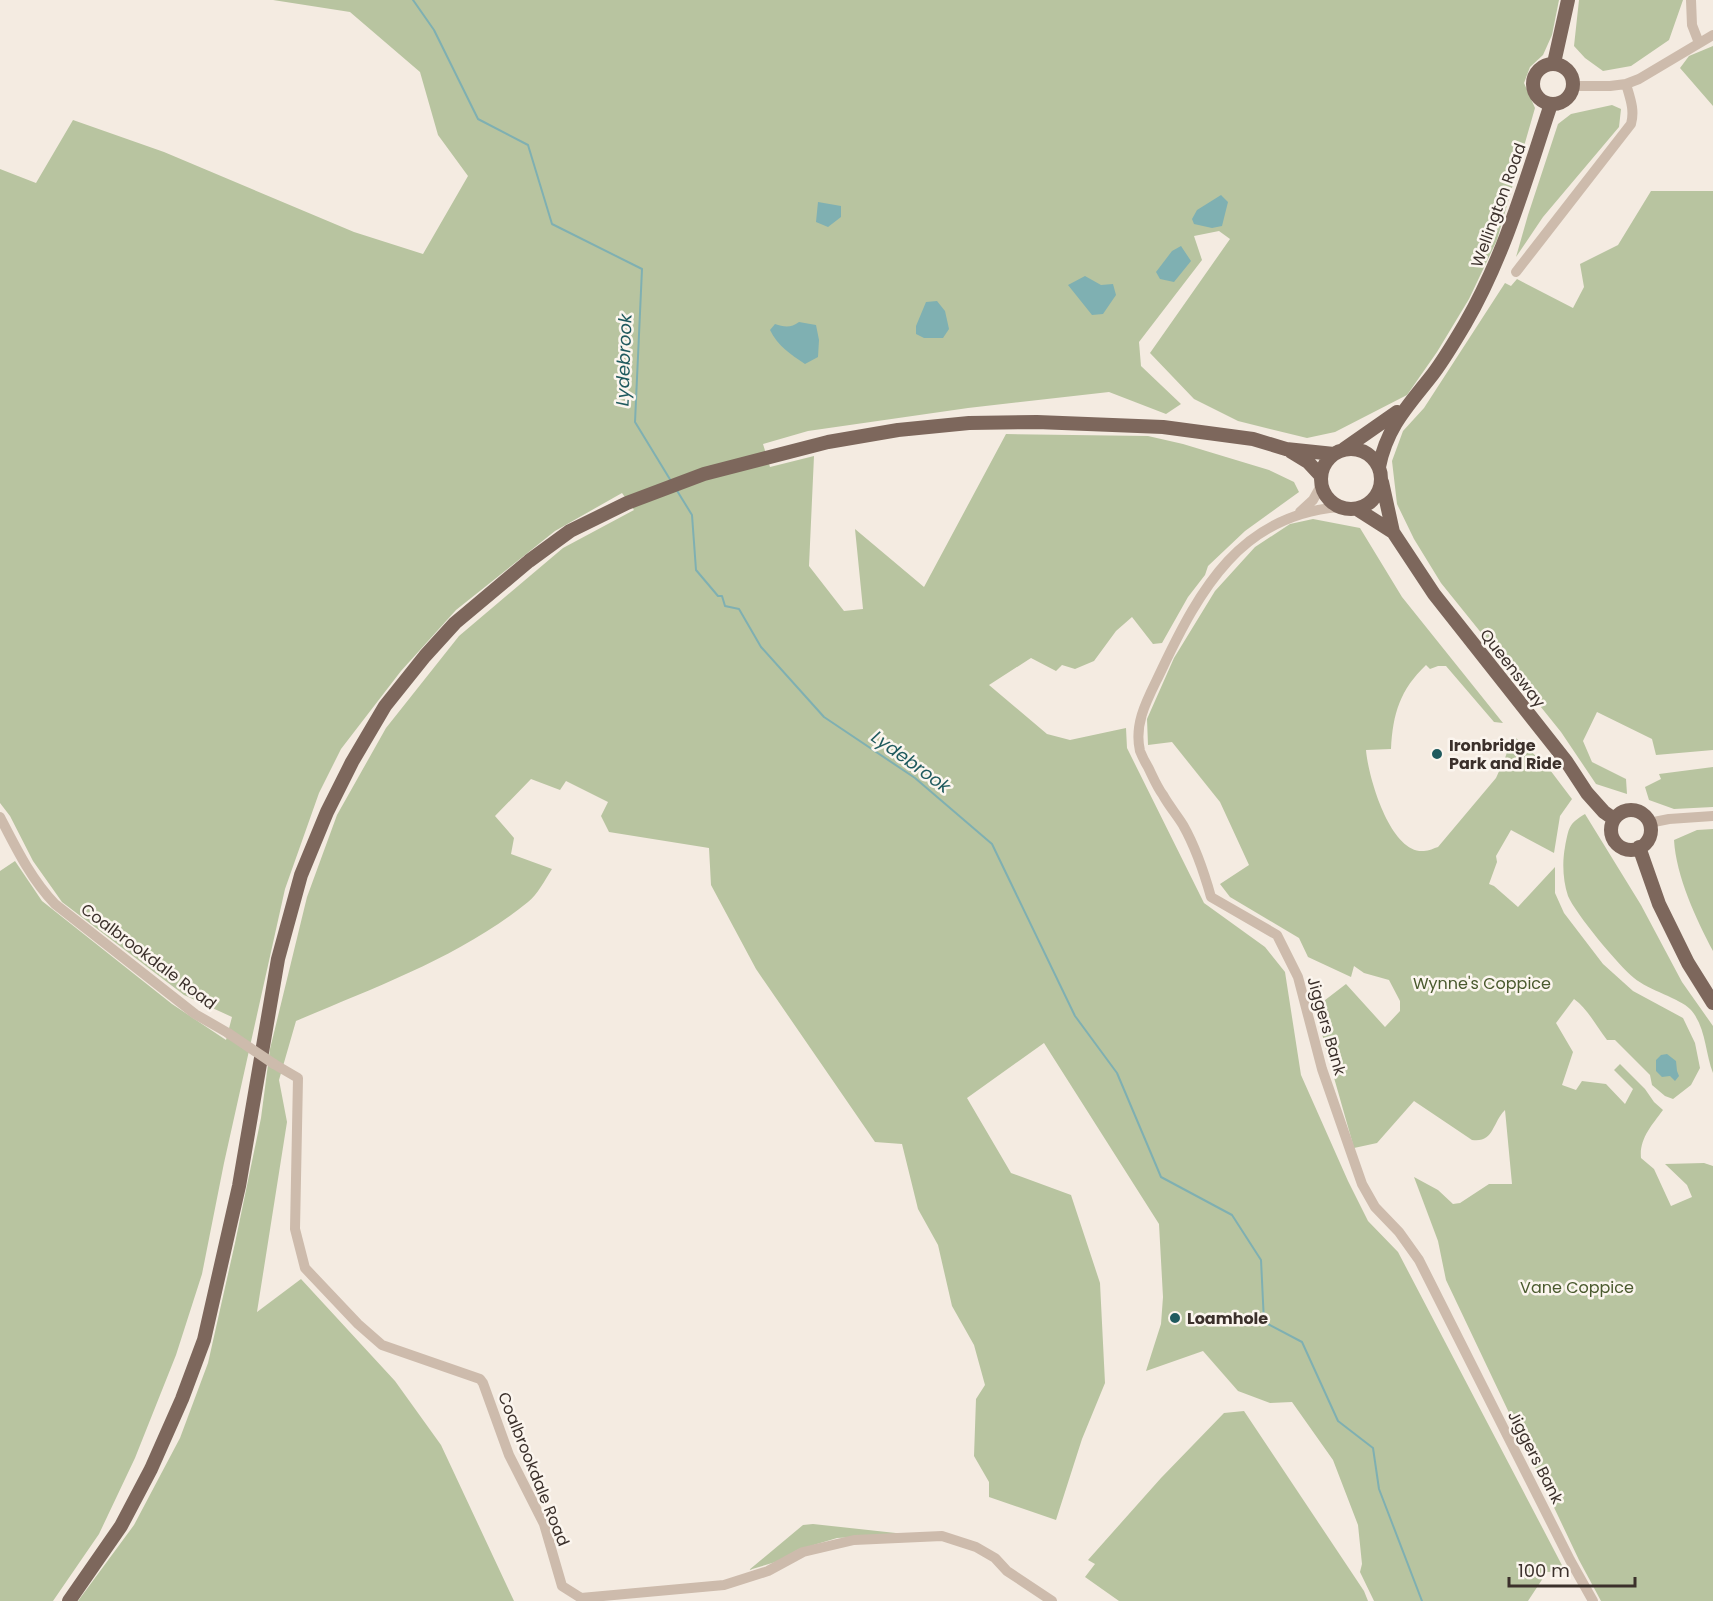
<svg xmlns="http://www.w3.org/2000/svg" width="1713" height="1601" font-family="Poppins,sans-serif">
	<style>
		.green { fill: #b8c4a0 }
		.water { fill: #7fb0b2 }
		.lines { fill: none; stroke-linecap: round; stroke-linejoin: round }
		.stream { stroke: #7fb0b2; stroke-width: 2 }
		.minor { stroke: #cdbbac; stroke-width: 10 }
		.major { stroke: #7d675c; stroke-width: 14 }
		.minor-bridge { stroke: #cdbbac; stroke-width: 10 }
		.poi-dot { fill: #1f5a5e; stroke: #fbf5ee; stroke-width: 2 }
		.labels { text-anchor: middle; stroke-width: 5; stroke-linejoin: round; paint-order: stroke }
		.street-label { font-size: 16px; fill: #3b302b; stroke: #fbf5ee }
		.poi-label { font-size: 16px; font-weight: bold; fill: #3b302b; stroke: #fbf5ee; text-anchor: start }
		.park-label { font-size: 16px; fill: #4a5a2e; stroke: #fbf5ee }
		.water-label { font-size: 18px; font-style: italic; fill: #1f5a5e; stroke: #fbf5ee }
	</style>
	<rect width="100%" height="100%" fill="#f4ebe1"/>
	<path class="green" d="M 273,0 L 1559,0 L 1552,35 L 1543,55 L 1530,67 L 1524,83 L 1535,108 L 1497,240 L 1469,299 L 1437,352 L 1407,395 L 1335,432 L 1307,438 L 1238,421 L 1194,399 L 1150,353 L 1230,239 L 1219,231 L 1194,236 L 1202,260 L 1139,342 L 1141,366 L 1181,404 L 1166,414 L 1109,392 L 968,408 L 808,431 L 763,444 L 770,467 L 814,456 L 809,566 L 844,611 L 863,609 L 855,529 L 924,587 L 1006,434 L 1148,436 L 1183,444 L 1269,470 L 1294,482 L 1299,492 L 1245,531 L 1208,566 L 1205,575 L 1188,597 L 1162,643 L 1153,644 L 1132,617 L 1116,631 L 1094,661 L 1075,669 L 1062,665 L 1056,671 L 1031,658 L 989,685 L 1047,734 L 1070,740 L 1126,728 L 1127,748 L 1204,903 L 1265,947 L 1285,972 L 1301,1075 L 1348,1181 L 1368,1221 L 1398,1252 L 1565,1571 L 1547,1572 L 1528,1601 L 1374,1601 L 1360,1572 L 1362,1564 L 1358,1525 L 1333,1460 L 1292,1402 L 1270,1403 L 1238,1391 L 1203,1351 L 1146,1371 L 1161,1324 L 1163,1297 L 1159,1224 L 1044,1043 L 967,1098 L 1011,1173 L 1071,1195 L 1100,1283 L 1105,1383 L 1082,1439 L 1056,1520 L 989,1497 L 989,1482 L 974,1456 L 976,1399 L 985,1385 L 974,1345 L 952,1306 L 938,1245 L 918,1209 L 902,1144 L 875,1142 L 756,969 L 711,885 L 709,848 L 609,832 L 601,816 L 608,802 L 566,781 L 560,790 L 531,779 L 495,816 L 514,838 L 511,854 L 552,869 C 545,880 537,895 528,902 C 460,957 375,987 296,1021 L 279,1080 L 287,1122 L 257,1312 L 301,1279 L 395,1381 L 441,1445 L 514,1601 L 78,1601 L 134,1525 L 180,1438 L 208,1363 L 235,1243 L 261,1118 L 270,1049 L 307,897 L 337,815 L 386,728 L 459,636 L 563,548 L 634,510 L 622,493 L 555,531 L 456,610 L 401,671 L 341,749 L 319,793 L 285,889 L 224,1163 L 202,1274 L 176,1355 L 135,1458 L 99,1534 L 53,1601 L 0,1601 L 0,871 L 15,861 L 42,901 L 172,1004 L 226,1040 L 232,1017 L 184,995 L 62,902 L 33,861 L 10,816 L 0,803 L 0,169 L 36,183 L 73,120 L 164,152 L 354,232 L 423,254 L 468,176 L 438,135 L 420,72 L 350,12 Z
		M 1579,0 L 1683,0 L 1669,40 L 1631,66 L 1603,71 L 1585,58 L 1574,46 Z
		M 1713,46 L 1713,106 L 1680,68 L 1689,56 Z
		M 1612,105 L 1621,109 L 1619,127 L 1543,217 L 1516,257 L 1528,215 L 1558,124 L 1571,114 Z
		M 1651,191 L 1713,191 L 1713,750 L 1656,755 L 1652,739 L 1597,712 L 1583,741 L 1592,762 L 1626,779 L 1627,794 L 1596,784 L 1561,732 L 1441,583 L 1414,539 L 1397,504 L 1392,461 L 1403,431 L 1424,408 L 1505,283 L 1511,286 L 1517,279 L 1573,308 L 1584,287 L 1580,264 L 1618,245 Z
		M 1313,519 L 1360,528 L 1402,597 L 1503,723 L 1494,722 L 1446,666 L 1438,666 L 1430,669 L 1426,665 C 1400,690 1393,713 1391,749 L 1366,750 C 1368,776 1390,854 1424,851 C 1429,851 1434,848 1438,847 L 1496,778 L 1505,758 L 1511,741 L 1516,738 L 1547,766 L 1572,799 L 1560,816 L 1554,853 L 1511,830 L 1496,856 L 1497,862 L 1489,884 L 1494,886 L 1518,907 L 1555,867 L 1555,893 L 1564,913 L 1603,964 L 1633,991 L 1683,1018 L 1695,1043 L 1700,1068 L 1691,1085 L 1673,1099 L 1665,1096 L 1652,1085 L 1650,1075 L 1615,1040 L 1607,1040 C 1596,1026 1588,1009 1574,999 L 1556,1023 L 1573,1052 L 1562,1085 L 1576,1090 L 1582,1081 L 1606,1084 L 1625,1104 L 1633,1089 L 1614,1070 L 1620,1064 L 1645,1089 L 1654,1102 L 1663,1110 C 1652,1125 1639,1139 1641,1158 L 1654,1169 L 1671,1206 L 1692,1197 L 1687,1185 L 1665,1164 L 1704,1163 L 1713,1166 L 1713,1601 L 1601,1601 L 1579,1560 L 1446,1280 L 1438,1241 L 1414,1177 L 1438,1190 L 1453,1204 L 1460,1203 L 1489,1184 L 1512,1184 L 1505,1110 C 1492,1123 1494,1143 1472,1140 L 1414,1101 L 1377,1143 L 1354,1148 L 1325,1046 L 1316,1007 L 1346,984 L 1385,1027 L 1400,1011 L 1400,1001 L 1389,980 L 1364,973 L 1354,966 L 1351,977 L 1308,957 L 1299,938 L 1230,897 L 1220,884 L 1249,865 L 1220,802 L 1172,742 L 1148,745 L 1147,719 L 1174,658 L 1215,591 L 1255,547 L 1290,524 Z
		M 1713,767 L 1713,807 L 1674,809 L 1649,800 L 1645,787 L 1661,779 L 1659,774 Z
		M 1585,814 L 1641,905 L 1682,982 L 1713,1026 L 1713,1073 C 1705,1053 1706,1026 1690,1009 C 1681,999 1648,990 1634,978 C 1619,966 1575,913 1568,896 C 1563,881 1562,863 1565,847 C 1569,828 1568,824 1585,814 Z
		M 1713,829 L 1713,951 C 1696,919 1676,876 1674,840 L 1697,830 Z
		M 1244,1411 L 1364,1591 L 1368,1601 L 1119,1601 L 1085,1577 L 1095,1564 L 1088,1560 L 1161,1478 L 1224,1413 Z
		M 813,1524 L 905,1534 L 837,1538 L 797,1550 L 779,1561 L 749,1570 L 803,1525 Z"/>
	<path class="water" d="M 1221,195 L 1228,202 L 1222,226 L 1212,228 L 1194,224 L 1192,219 L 1197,210 Z
		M 818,202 L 841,206 L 841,217 L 828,227 L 816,222 Z
		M 1181,246 L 1191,261 L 1174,282 L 1160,279 L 1156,272 L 1172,251 Z
		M 1085,276 L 1101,285 L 1113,284 L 1116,295 L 1103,314 L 1092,315 L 1068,285 Z
		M 937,301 L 945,311 L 949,329 L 943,338 L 924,338 L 916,334 L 916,326 L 926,302 Z
		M 799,322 L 816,325 L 819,340 L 818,357 L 805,364 C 790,354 778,346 770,330 L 775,324 C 784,327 791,328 799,322 Z
		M 1667,1054 L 1676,1061 L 1677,1071 L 1679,1076 L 1675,1081 L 1670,1076 L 1662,1077 L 1656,1071 L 1656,1060 L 1661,1055 Z"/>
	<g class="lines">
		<path class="stream" d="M 413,0 L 434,30 L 478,119 L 528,145 L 552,224 L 642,269 L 635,422 L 671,481
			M 676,489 L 692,515 L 696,570 L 718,596 L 722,596 L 725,606 L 739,609 L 761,647 L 824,717 L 915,778 L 992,844 L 1075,1016 L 1117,1073 L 1161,1177 L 1232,1215 L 1261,1260 L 1264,1322 L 1302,1342 L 1338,1421 L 1373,1448 L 1379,1489 L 1422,1601"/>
		<path class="minor" d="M 1691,0 L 1692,25 L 1699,43
			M 1574,86 L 1610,86 L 1626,84 L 1639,79 L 1713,35
			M 1516,272 L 1631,124 C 1635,110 1630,98 1626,84
			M 1339,507 C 1241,515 1200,589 1162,669 C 1150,695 1133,721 1140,751 C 1142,756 1145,762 1148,767 C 1153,777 1157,787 1163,795 C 1169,806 1177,815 1183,825 C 1196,848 1204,872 1211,897 L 1277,935 L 1298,977 L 1322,1069 L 1362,1184 L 1375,1207 L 1399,1232 L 1419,1260 L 1570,1560 L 1593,1601
			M 1300,512 L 1313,500 L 1322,484
			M 0,817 C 16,848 31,879 55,904 L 195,1014 L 228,1033
			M 1649,823 L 1669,819 L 1713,816
			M 274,1064 L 298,1078 L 295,1229 L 305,1268 L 358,1324 L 382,1345 L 480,1379 L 483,1383 L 509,1455 L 544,1524 L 562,1586 L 581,1598 L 724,1585 L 768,1571 L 803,1552 L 854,1540 L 942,1536 L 976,1547 L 995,1558 L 1007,1571 L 1052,1601"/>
		<path class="major" d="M 1554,63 L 1568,0
			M1533 84a20 20 0 1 1 40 0a20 20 0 1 1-40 0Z
			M1321 479a30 30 0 1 1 60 0a30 30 0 1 1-60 0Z
			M 1344,449 L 1397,412
			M 1290,451 L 1308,462 L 1321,476
			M 1379,467 C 1387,426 1409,405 1433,374 C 1445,358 1455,341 1465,324 C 1505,255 1526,179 1551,104
			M 1382,482 L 1393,532 L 1434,594 L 1566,761 L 1587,793 L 1604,812 L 1614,819
			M 1357,509 L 1393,532
			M1611 830a20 20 0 1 1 40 0a20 20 0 1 1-40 0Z
			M 1639,847 L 1659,904 L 1688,963 L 1713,1003
			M 69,1601 L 121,1526 L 151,1469 L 182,1399 L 204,1340 L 239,1186 L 278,959 L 301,875 L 327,812 L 352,762 L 385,706 L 425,656 L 455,623 L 529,561 L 570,531 L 627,503 L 704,474 L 828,442 L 898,430 L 969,423 L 1037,422 L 1163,427 L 1253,439 L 1286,449 L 1334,454"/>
		<path class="minor-bridge" d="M 228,1033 L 274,1064"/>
	</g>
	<g class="poi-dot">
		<circle cx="1437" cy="754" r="6"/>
		<circle cx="1175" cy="1318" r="6"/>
	</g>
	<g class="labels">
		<g class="street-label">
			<text transform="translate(1498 205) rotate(-70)" y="6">Wellington Road</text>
			<text transform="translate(1513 668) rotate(52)" y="6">Queensway</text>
			<text transform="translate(149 956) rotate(37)" y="6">Coalbrookdale Road</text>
			<text transform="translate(1327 1026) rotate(74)" y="6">Jiggers Bank</text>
			<text transform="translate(1536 1457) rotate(63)" y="6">Jiggers Bank</text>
			<text transform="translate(534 1469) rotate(68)" y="6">Coalbrookdale Road</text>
		</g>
		<g class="poi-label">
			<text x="1449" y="751">Ironbridge<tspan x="1449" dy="18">Park and Ride</tspan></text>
			<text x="1187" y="1324">Loamhole</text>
		</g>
		<g class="park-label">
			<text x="1482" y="989">Wynne's Coppice</text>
			<text x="1577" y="1293">Vane Coppice</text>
		</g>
		<g class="water-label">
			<text transform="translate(624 360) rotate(-88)" y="6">Lydebrook</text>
			<text transform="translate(911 762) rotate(36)" y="6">Lydebrook</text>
		</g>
	</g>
	<path d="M1509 1577v9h126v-9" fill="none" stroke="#3b302b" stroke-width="3"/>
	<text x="1518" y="1577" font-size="18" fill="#3b302b" stroke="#fbf5ee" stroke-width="4.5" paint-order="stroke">100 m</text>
</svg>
